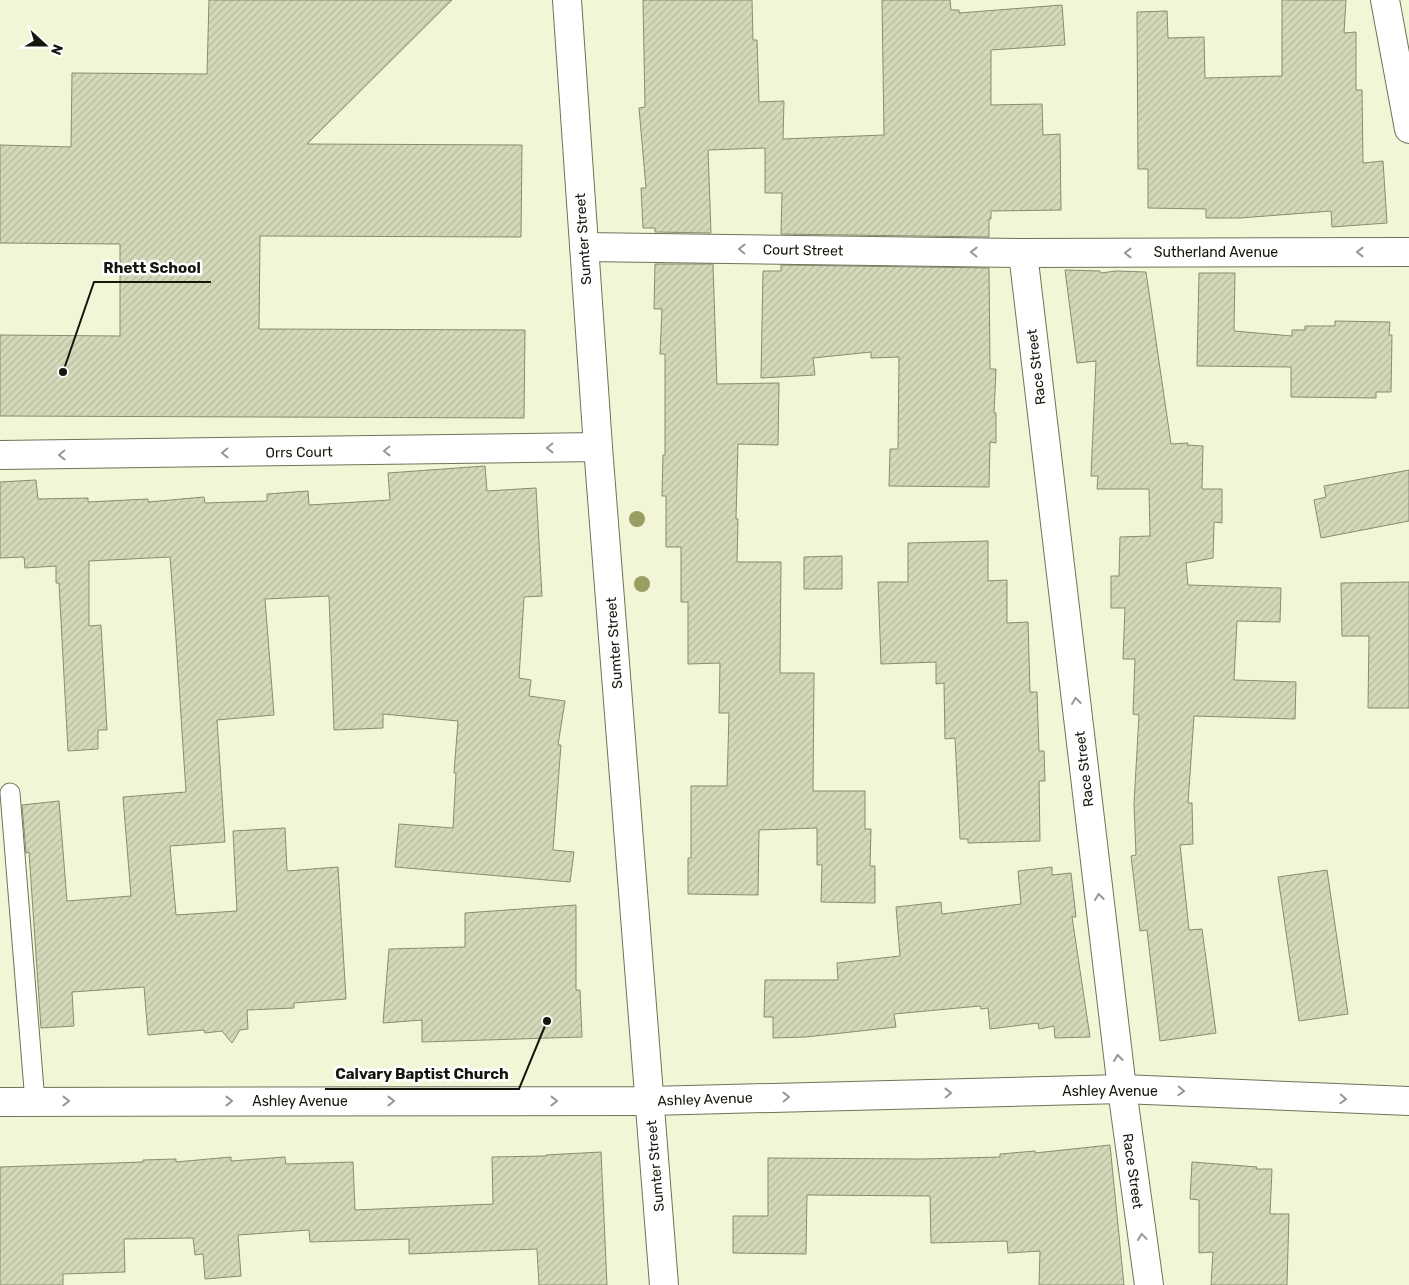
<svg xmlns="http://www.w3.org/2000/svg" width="1409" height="1285" font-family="Rubik,sans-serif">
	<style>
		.building { fill: url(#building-hatch); stroke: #898c70 }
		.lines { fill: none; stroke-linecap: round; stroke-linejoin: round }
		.service-casing { stroke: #707357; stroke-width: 21 }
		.minor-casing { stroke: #707357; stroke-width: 30 }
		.tertiary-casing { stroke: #707357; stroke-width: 30 }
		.service { stroke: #fff; stroke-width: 19 }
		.minor { stroke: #fff; stroke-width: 28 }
		.tertiary { stroke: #fff; stroke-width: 28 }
		.tree { fill: #9a9e62 }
		.oneway { stroke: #969792 }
		.labels { text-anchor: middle; stroke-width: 5; stroke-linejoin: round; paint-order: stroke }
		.street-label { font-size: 14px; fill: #16170c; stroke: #fff }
		.leader { fill: none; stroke: #16170c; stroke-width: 2 }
		.callout-dot { fill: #16170c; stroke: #fff; stroke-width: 2 }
		.callout-label { font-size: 15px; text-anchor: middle; font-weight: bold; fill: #16170c; stroke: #fff; stroke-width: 5; stroke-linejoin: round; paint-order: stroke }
	</style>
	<defs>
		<pattern id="building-hatch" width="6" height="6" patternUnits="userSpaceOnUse" patternTransform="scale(1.25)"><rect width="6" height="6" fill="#d5d9ba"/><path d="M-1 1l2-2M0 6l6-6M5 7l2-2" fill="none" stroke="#b6ba9f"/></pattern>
	</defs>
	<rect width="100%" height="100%" fill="#f2f6d7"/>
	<path class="building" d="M 209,0 L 452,0 L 307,144 L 522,145 L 521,237 L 260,236 L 259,329 L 525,330 L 524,418 L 0,416 L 0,335 L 120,336 L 120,244 L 0,243 L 0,145 L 71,147 L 72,73 L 207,74 Z
		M 643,0 L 752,0 L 753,40 L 757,40 L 759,102 L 784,101 L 783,139 L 884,135 L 882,0 L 950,0 L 951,10 L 959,10 L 959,13 L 1062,5 L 1065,45 L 991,50 L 991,105 L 1042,104 L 1043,135 L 1060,134 L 1061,210 L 991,211 L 991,219 L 989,219 L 989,237 L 781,234 L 782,193 L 765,193 L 765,148 L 708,150 L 711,233 L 655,232 L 655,228 L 643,228 L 641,188 L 646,188 L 639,108 L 645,107 Z
		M 1282,0 L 1346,0 L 1344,33 L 1356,32 L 1356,90 L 1362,90 L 1363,163 L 1383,161 L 1387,223 L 1332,227 L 1331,211 L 1240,218 L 1206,218 L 1206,209 L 1148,208 L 1148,169 L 1138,169 L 1137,12 L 1167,11 L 1168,38 L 1204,37 L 1205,78 L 1282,76 Z
		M 655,264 L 713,264 L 717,384 L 779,383 L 778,445 L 738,444 L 736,519 L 738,519 L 737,562 L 781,562 L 780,673 L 814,673 L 813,791 L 865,791 L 865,829 L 871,829 L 870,866 L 875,866 L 875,903 L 821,902 L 822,865 L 817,865 L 817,828 L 759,830 L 758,895 L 688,894 L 688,858 L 691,858 L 691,786 L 727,786 L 729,713 L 719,713 L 720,663 L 688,664 L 688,602 L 681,602 L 681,547 L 666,547 L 666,496 L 662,496 L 663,455 L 665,455 L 665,354 L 660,354 L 662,309 L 654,309 Z
		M 781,265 L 989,268 L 990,369 L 996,369 L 994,413 L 996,413 L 996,443 L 990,442 L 989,487 L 889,486 L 890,449 L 898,449 L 899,357 L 871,358 L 871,352 L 813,358 L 815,375 L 761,378 L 763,271 L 781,271 Z
		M 1065,270 L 1100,271 L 1101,273 L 1116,271 L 1146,272 L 1171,444 L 1188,443 L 1187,445 L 1203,446 L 1202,489 L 1222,489 L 1222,523 L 1214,522 L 1213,558 L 1186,563 L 1188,585 L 1281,588 L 1280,622 L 1237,621 L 1234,680 L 1296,682 L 1295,719 L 1194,716 L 1188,803 L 1192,803 L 1193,844 L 1180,845 L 1189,930 L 1202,929 L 1216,1033 L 1160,1041 L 1147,930 L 1140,931 L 1131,856 L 1136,855 L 1134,804 L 1139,715 L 1133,714 L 1135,659 L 1123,659 L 1125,608 L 1111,608 L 1111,576 L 1119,576 L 1120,537 L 1150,536 L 1149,489 L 1097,489 L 1098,476 L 1091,476 L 1096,361 L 1077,363 Z
		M 1199,273 L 1235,273 L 1234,331 L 1292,336 L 1292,330 L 1305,330 L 1305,326 L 1335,326 L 1335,321 L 1390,322 L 1389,335 L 1392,335 L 1391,392 L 1376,392 L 1376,398 L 1291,397 L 1291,367 L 1197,366 Z
		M 485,466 L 487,491 L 536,488 L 542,596 L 524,597 L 519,678 L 531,680 L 529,696 L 565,701 L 558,745 L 561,745 L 553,850 L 574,852 L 570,882 L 395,867 L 399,824 L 453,828 L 456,773 L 454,773 L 458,721 L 383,714 L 383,728 L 334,730 L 329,596 L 265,599 L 274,715 L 217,720 L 225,842 L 170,846 L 176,915 L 237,911 L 233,831 L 285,828 L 287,871 L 338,867 L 346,999 L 294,1003 L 294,1008 L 247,1010 L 248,1029 L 240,1030 L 232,1043 L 222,1031 L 205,1033 L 204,1030 L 148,1035 L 144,987 L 72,992 L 74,1026 L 41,1028 L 29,852 L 26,853 L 22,805 L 59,801 L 67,901 L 131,896 L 123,797 L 186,792 L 175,624 L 170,557 L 89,561 L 89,626 L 101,625 L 107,730 L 98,730 L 98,749 L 68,751 L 59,583 L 56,583 L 56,566 L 25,568 L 24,557 L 0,558 L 0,482 L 36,480 L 38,499 L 88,498 L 88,502 L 148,499 L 148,502 L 204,497 L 205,503 L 267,501 L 267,494 L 308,491 L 309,505 L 390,500 L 388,473 Z
		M 1409,470 L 1409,521 L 1321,538 L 1314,500 L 1326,497 L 1324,486 Z
		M 988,541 L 988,581 L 1007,580 L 1007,623 L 1028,622 L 1030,692 L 1037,692 L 1039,751 L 1044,751 L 1045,781 L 1039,781 L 1040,841 L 968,843 L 968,839 L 960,839 L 955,738 L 945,739 L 944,683 L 936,684 L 936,662 L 881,664 L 878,582 L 908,582 L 908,543 Z
		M 842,556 L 842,589 L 804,589 L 804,557 Z
		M 1409,582 L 1409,708 L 1368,708 L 1369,636 L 1342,636 L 1341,583 Z
		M 1052,867 L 1052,875 L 1071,873 L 1076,917 L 1072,917 L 1090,1037 L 1055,1038 L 1054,1026 L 1039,1029 L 1038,1023 L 990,1029 L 988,1008 L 981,1009 L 980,1006 L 894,1014 L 896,1027 L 806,1037 L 773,1038 L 773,1017 L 764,1017 L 765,980 L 838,980 L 837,963 L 900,956 L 896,907 L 941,902 L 942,914 L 1021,904 L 1018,871 Z
		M 1327,870 L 1348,1014 L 1299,1021 L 1278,877 Z
		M 576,905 L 576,990 L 580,990 L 582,1037 L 422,1042 L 422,1020 L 383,1023 L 389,949 L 465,947 L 465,913 Z
		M 1110,1145 L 1124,1285 L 1039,1285 L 1040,1251 L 1008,1253 L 1007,1241 L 931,1243 L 930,1196 L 807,1195 L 806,1254 L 733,1253 L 733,1216 L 768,1216 L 768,1158 L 922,1159 L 1000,1157 L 1000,1154 L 1035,1151 L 1035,1153 Z
		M 601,1152 L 607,1285 L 539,1285 L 537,1249 L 409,1254 L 409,1239 L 310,1242 L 309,1230 L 238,1235 L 241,1276 L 205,1279 L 203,1254 L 195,1255 L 193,1238 L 124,1239 L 125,1272 L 63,1274 L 63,1285 L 0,1285 L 0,1167 L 143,1162 L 143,1160 L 176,1159 L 176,1162 L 231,1157 L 231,1161 L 285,1157 L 286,1164 L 353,1162 L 355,1210 L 493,1204 L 492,1157 L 546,1156 L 546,1155 Z
		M 1192,1162 L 1257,1167 L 1256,1169 L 1272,1169 L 1270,1214 L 1289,1214 L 1287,1285 L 1211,1285 L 1213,1252 L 1199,1253 L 1199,1200 L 1190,1199 Z"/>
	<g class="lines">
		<defs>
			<path id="service" d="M 10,793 L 35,1102"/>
			<path id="minor" d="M 567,0 L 598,447 L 664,1285
				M 1385,0 L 1409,129
				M 584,247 L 1023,253 L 1409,252
				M 1023,253 L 1122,1089 L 1149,1285
				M 0,455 L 598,447"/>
			<path id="tertiary" d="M 0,1102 L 650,1101 L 1122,1089 L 1409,1101"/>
		</defs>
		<use href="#service" class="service-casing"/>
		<use href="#minor" class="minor-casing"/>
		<use href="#tertiary" class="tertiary-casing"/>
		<use href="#service" class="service"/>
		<use href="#minor" class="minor"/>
		<use href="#tertiary" class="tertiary"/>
	</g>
	<g class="tree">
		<circle cx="637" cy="519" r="8"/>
		<circle cx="642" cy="584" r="8"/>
	</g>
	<defs><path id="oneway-chevron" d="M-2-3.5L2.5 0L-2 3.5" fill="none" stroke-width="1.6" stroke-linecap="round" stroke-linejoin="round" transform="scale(1.25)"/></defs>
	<g class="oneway">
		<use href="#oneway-chevron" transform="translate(742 249) rotate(-179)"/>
		<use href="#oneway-chevron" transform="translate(974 252) rotate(-179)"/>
		<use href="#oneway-chevron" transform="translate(1360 252) rotate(180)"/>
		<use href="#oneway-chevron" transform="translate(1128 253) rotate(180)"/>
		<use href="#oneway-chevron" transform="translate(550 448) rotate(179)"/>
		<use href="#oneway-chevron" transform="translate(387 451) rotate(179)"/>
		<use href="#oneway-chevron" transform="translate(225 453) rotate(179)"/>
		<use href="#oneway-chevron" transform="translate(62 455) rotate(179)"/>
		<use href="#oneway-chevron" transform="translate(1076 701) rotate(-97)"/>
		<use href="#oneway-chevron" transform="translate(1099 897) rotate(-97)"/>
		<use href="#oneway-chevron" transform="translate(1118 1058) rotate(-97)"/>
		<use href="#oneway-chevron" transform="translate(1181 1091) rotate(3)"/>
		<use href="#oneway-chevron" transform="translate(948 1093) rotate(-1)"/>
		<use href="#oneway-chevron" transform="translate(786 1097) rotate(-1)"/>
		<use href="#oneway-chevron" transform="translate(1343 1099) rotate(3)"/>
		<use href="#oneway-chevron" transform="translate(66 1101)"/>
		<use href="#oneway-chevron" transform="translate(229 1101)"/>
		<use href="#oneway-chevron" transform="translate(391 1101)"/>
		<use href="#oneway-chevron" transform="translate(554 1101)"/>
		<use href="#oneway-chevron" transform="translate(1142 1237) rotate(-98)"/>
	</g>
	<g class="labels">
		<g class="street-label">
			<text transform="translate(583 239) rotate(-94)" y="5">Sumter Street</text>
			<text transform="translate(803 250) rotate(1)" y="5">Court Street</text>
			<text x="1216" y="257">Sutherland Avenue</text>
			<text transform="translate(1036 367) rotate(-97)" y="5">Race Street</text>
			<text transform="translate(299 452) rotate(-1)" y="5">Orrs Court</text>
			<text transform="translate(614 643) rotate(-94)" y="5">Sumter Street</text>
			<text transform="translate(1084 769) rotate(-97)" y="5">Race Street</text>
			<text x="1110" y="1096">Ashley Avenue</text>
			<text transform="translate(705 1099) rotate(-2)" y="5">Ashley Avenue</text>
			<text x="300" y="1106">Ashley Avenue</text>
			<text transform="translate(655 1166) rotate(-95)" y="5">Sumter Street</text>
			<text transform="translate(1133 1171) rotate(82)" y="5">Race Street</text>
		</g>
	</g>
	<path class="leader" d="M63 372L94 282H211M547 1021L519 1089H325"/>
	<g class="callout-dot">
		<circle cx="63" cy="372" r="5"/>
		<circle cx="547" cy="1021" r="5"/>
	</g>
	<g class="callout-label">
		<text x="152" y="273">Rhett School</text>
		<text x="422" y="1079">Calvary Baptist Church</text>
	</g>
	<g transform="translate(45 45) rotate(111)" stroke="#ffffff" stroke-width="4" paint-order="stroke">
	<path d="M0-4L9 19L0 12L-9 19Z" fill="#16170c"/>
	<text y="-8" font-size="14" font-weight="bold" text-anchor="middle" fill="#16170c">N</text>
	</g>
</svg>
